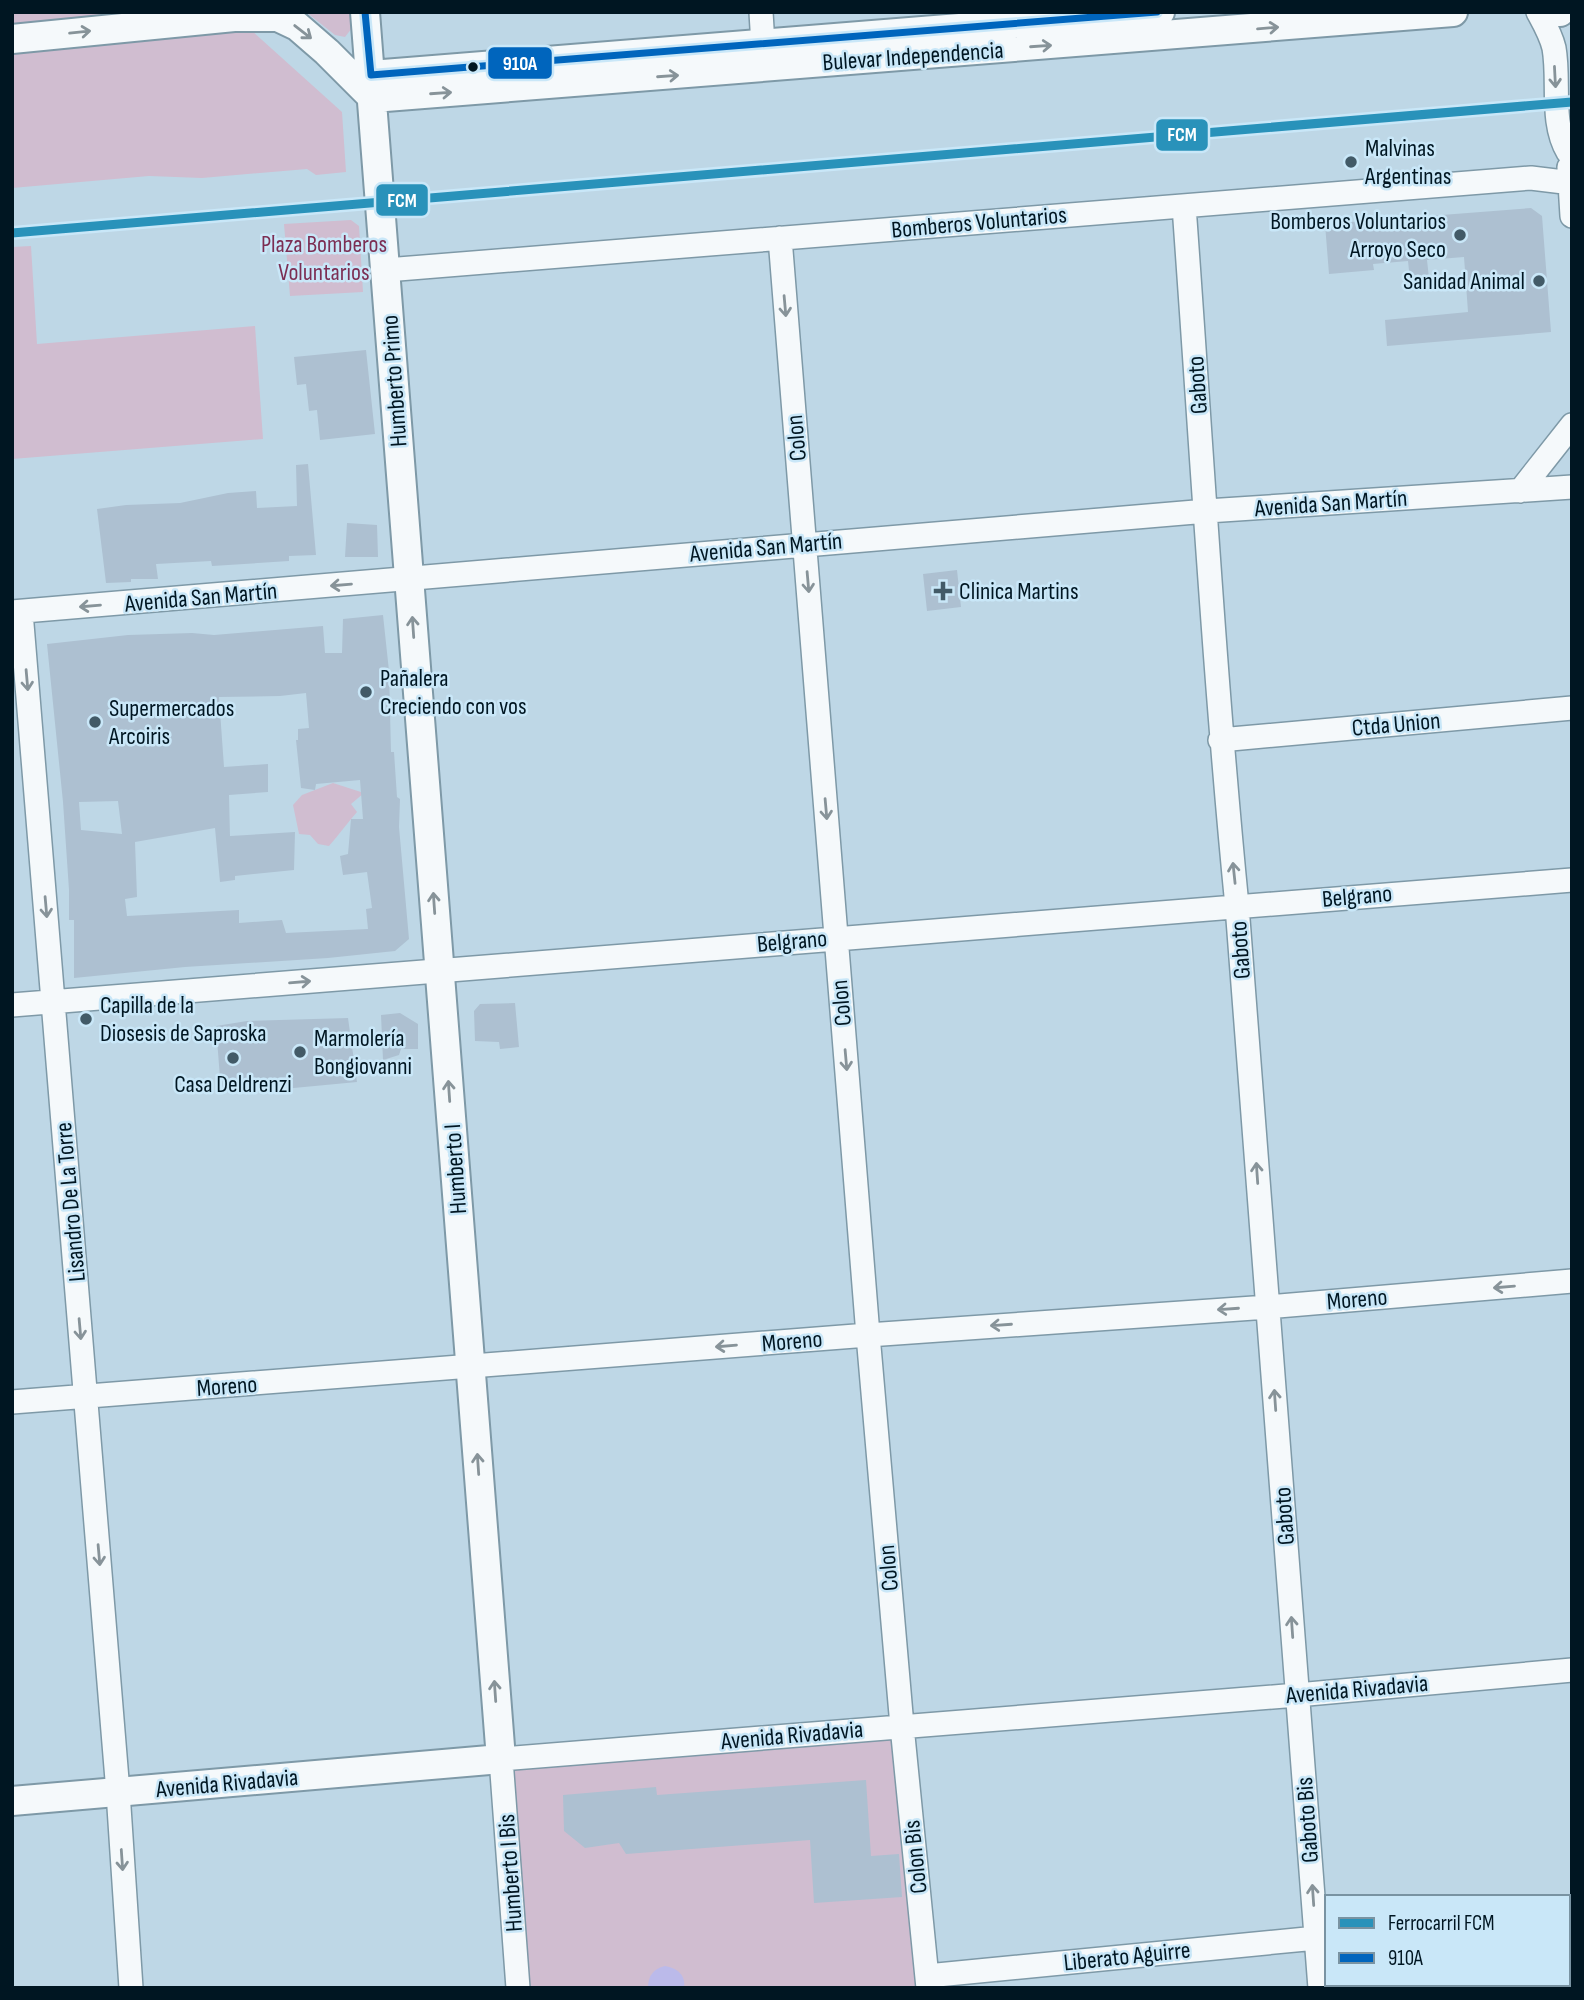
<svg xmlns="http://www.w3.org/2000/svg" width="1584" height="2000" font-family="'Sofia Sans Condensed',sans-serif">
	<style>
		.green { fill: #d0bdd0 }
		.water { fill: #bbbaea }
		.building { fill: #adc0d1; fill-rule: evenodd }
		.lines { fill: none; stroke-linecap: round; stroke-linejoin: round }
		.minor-casing { stroke: #7e99a7; stroke-width: 26 }
		.major-casing { stroke: #7e99a7; stroke-width: 32 }
		.minor { stroke: #f5f9fb; stroke-width: 23 }
		.major { stroke: #f5f9fb; stroke-width: 28 }
		.bus-1-casing { stroke: #c9e7f8; stroke-width: 12 }
		.bus-1 { stroke: #0065bd; stroke-width: 7 }
		.rail-1-casing { stroke: #c9e7f8; stroke-width: 14 }
		.rail-1 { stroke: #2992ba; stroke-width: 9 }
		.oneway { stroke: #879399 }
		.bus-dot { fill: #001622; stroke: #c9e7f8; stroke-width: 2.5 }
		.poi-dot { fill: #425a67; stroke: #c9e7f8; stroke-width: 2.5 }
		.labels { text-anchor: middle; stroke-width: 5; stroke-linejoin: round; paint-order: stroke }
		.street-label { font-size: 24px; fill: #001622; stroke: #c9e7f8 }
		.poi-label { font-size: 24px; fill: #001622; stroke: #c9e7f8; text-anchor: start }
		.park-label { font-size: 24px; fill: #7c2e53; stroke: #c9e7f8 }
		.line-badge { stroke: #c9e7f8; stroke-width: 2.5 }
		.badge-label { font-size: 19px; text-anchor: middle; font-weight: bold; fill: #fff }
	</style>
	<rect width="100%" height="100%" fill="#bed7e6"/>
	<path class="green" d="M 12,12 L 210,12 L 12,29 Z
		M 306,12 L 351,12 L 352,28 L 345,37 L 335,35 Z
		M 252,31 L 342,112 L 346,172 L 316,175 L 307,169 L 202,178 L 149,176 L 12,188 L 12,49 Z
		M 351,220 L 359,226 L 363,292 L 290,296 L 284,224 Z
		M 31,246 L 37,344 L 255,326 L 263,439 L 12,459 L 12,247 Z
		M 333,783 L 364,793 L 351,804 L 357,812 C 347,823 339,835 329,846 L 318,844 L 310,835 L 299,834 L 293,805 L 302,795 Z
		M 902,1726 L 928,1988 L 518,1988 L 501,1759 Z"/>
	<path class="water" d="M 665,1966 C 677,1968 686,1975 684,1988 L 648,1988 C 648,1976 653,1969 665,1966 Z"/>
	<path class="building" d="M 1531,208 L 1542,216 L 1551,332 L 1387,346 L 1385,320 L 1468,312 L 1464,257 L 1427,260 L 1429,278 L 1410,280 L 1408,261 L 1373,264 L 1374,270 L 1329,274 L 1325,224 Z
		M 366,350 L 375,434 L 320,440 L 317,410 L 309,411 L 306,384 L 297,385 L 294,357 Z
		M 308,464 L 316,555 L 289,556 L 289,561 L 212,566 L 211,561 L 156,564 L 158,579 L 131,579 L 131,582 L 106,583 L 97,509 L 126,505 L 180,503 L 228,493 L 256,491 L 257,508 L 297,506 L 296,465 Z
		M 347,523 L 377,525 L 378,557 L 345,557 Z
		M 957,570 L 961,607 L 927,611 L 923,574 Z
		M 383,615 L 389,671 L 391,752 L 394,752 L 397,797 L 400,799 L 399,827 L 409,939 L 395,951 L 328,958 L 185,967 L 74,978 L 74,920 L 69,920 L 69,890 L 63,802 L 47,644 L 128,635 L 192,633 L 214,635 L 323,626 L 325,653 L 342,653 L 343,619 ZM 306,693 L 309,728 L 298,729 L 298,740 L 296,740 L 301,788 L 315,790 L 316,784 L 360,780 L 363,819 L 351,819 L 348,854 L 340,856 L 343,875 L 367,872 L 372,908 L 366,909 L 368,929 L 286,933 L 282,920 L 239,923 L 239,910 L 127,916 L 125,899 L 137,897 L 135,842 L 215,828 L 220,882 L 235,880 L 235,876 L 294,870 L 295,832 L 230,836 L 229,795 L 268,792 L 268,764 L 224,767 L 219,697 L 280,696 ZM 118,801 L 122,834 L 81,830 L 79,802 Z
		M 515,1003 L 519,1047 L 500,1049 L 499,1042 L 475,1041 L 474,1011 L 480,1004 Z
		M 400,1013 L 418,1024 L 418,1049 L 401,1049 L 399,1055 L 383,1060 L 381,1015 Z
		M 348,1018 L 357,1082 L 251,1092 L 221,1091 L 216,1026 L 247,1021 Z
		M 866,1780 L 871,1856 L 899,1854 L 902,1897 L 814,1903 L 810,1840 L 626,1854 L 619,1843 L 585,1848 L 564,1831 L 563,1795 L 656,1787 L 657,1795 Z"/>
	<g class="lines">
		<defs>
			<path id="minor" d="M 761,12 L 764,62
				M 1538,12 C 1544,23 1551,35 1554,48 C 1560,81 1550,122 1568,152
				M 1569,167 L 1572,216
				M 1184,206 C 1201,439 1214,673 1237,906 L 1320,1988
				M 780,238 L 868,1335 L 902,1726 L 928,1988
				M 386,270 L 1531,178 L 1572,183
				M 1520,491 L 1572,425
				M 12,612 L 1207,511 L 1572,487
				M 21,612 L 118,1792 L 131,1988
				M 1220,740 L 1572,708
				M 12,1005 L 1572,880
				M 12,1402 L 868,1335 L 1268,1307 L 1572,1281
				M 1568,1911 L 1572,1911
				M 927,1976 L 1327,1937
				M 518,1988 L 501,1759 L 1297,1695 L 1572,1670"/>
			<path id="major" d="M 1542,12 L 1560,12
				M 12,39 L 234,17 L 278,17 L 297,26 L 327,52 L 373,98
				M 371,75 L 1160,12
				M 373,98 L 1453,12
				M 12,1801 L 501,1759 L 365,12"/>
		</defs>
		<use href="#minor" class="minor-casing"/>
		<use href="#major" class="major-casing"/>
		<use href="#minor" class="minor"/>
		<use href="#major" class="major"/>
		<defs>
			<path id="bus-1" d="M 365,12 L 371,75 L 1157,12"/>
		</defs>
		<use href="#bus-1" class="bus-1-casing"/>
		<use href="#bus-1" class="bus-1"/>
		<defs>
			<path id="rail-1" d="M 12,233 L 1572,102"/>
		</defs>
		<use href="#rail-1" class="rail-1-casing"/>
		<use href="#rail-1" class="rail-1"/>
	</g>
	<defs><path id="oneway-shaft" d="M-6 0H5M1.5-3L5.5 0L1.5 3" fill="none" stroke-width="1.6" stroke-linecap="round" stroke-linejoin="round" transform="scale(1.75)"/></defs>
	<g class="oneway">
		<use href="#oneway-shaft" transform="translate(1268 28) rotate(-5)"/>
		<use href="#oneway-shaft" transform="translate(80 32) rotate(-6)"/>
		<use href="#oneway-shaft" transform="translate(303 32) rotate(38)"/>
		<use href="#oneway-shaft" transform="translate(1041 46) rotate(-4)"/>
		<use href="#oneway-shaft" transform="translate(668 76) rotate(-4)"/>
		<use href="#oneway-shaft" transform="translate(1555 77) rotate(87)"/>
		<use href="#oneway-shaft" transform="translate(441 93) rotate(-4)"/>
		<use href="#oneway-shaft" transform="translate(785 306) rotate(85)"/>
		<use href="#oneway-shaft" transform="translate(808 582) rotate(85)"/>
		<use href="#oneway-shaft" transform="translate(341 585) rotate(175)"/>
		<use href="#oneway-shaft" transform="translate(90 606) rotate(175)"/>
		<use href="#oneway-shaft" transform="translate(413 627) rotate(-94)"/>
		<use href="#oneway-shaft" transform="translate(27 680) rotate(85)"/>
		<use href="#oneway-shaft" transform="translate(826 809) rotate(85)"/>
		<use href="#oneway-shaft" transform="translate(1234 873) rotate(-96)"/>
		<use href="#oneway-shaft" transform="translate(434 903) rotate(-94)"/>
		<use href="#oneway-shaft" transform="translate(46 907) rotate(85)"/>
		<use href="#oneway-shaft" transform="translate(300 982) rotate(-5)"/>
		<use href="#oneway-shaft" transform="translate(846 1060) rotate(85)"/>
		<use href="#oneway-shaft" transform="translate(449 1091) rotate(-94)"/>
		<use href="#oneway-shaft" transform="translate(1257 1173) rotate(-94)"/>
		<use href="#oneway-shaft" transform="translate(1504 1287) rotate(175)"/>
		<use href="#oneway-shaft" transform="translate(1228 1309) rotate(176)"/>
		<use href="#oneway-shaft" transform="translate(1001 1325) rotate(176)"/>
		<use href="#oneway-shaft" transform="translate(80 1329) rotate(85)"/>
		<use href="#oneway-shaft" transform="translate(726 1346) rotate(175)"/>
		<use href="#oneway-shaft" transform="translate(1275 1400) rotate(-94)"/>
		<use href="#oneway-shaft" transform="translate(478 1464) rotate(-94)"/>
		<use href="#oneway-shaft" transform="translate(99 1555) rotate(85)"/>
		<use href="#oneway-shaft" transform="translate(1292 1627) rotate(-94)"/>
		<use href="#oneway-shaft" transform="translate(495 1691) rotate(-94)"/>
		<use href="#oneway-shaft" transform="translate(122 1860) rotate(86)"/>
		<use href="#oneway-shaft" transform="translate(1313 1895) rotate(-94)"/>
	</g>
	<circle class="bus-dot" cx="473" cy="67" r="6"/>
	<g class="poi-dot">
		<circle cx="1351" cy="162" r="7"/>
		<circle cx="1460" cy="235" r="7"/>
		<circle cx="1539" cy="281" r="7"/>
		<path d="M939.5 580.5h7v7h7v7h-7v7h-7v-7h-7v-7h7z"/>
		<circle cx="366" cy="692" r="7"/>
		<circle cx="95" cy="722" r="7"/>
		<circle cx="86" cy="1019" r="7"/>
		<circle cx="300" cy="1052" r="7"/>
		<circle cx="233" cy="1058" r="7"/>
	</g>
	<g class="labels">
		<g class="street-label">
			<text transform="translate(913 56) rotate(-4)" y="8">Bulevar Independencia</text>
			<text transform="translate(979 222) rotate(-5)" y="8">Bomberos Voluntarios</text>
			<text transform="translate(394 381) rotate(-94)" y="8">Humberto Primo</text>
			<text transform="translate(1197 385) rotate(-94)" y="8">Gaboto</text>
			<text transform="translate(796 438) rotate(-95)" y="8">Colon</text>
			<text transform="translate(1331 503) rotate(-4)" y="8">Avenida San Martín</text>
			<text transform="translate(766 547) rotate(-5)" y="8">Avenida San Martín</text>
			<text transform="translate(201 597) rotate(-5)" y="8">Avenida San Martín</text>
			<text transform="translate(1396 724) rotate(-5)" y="8">Ctda Union</text>
			<text transform="translate(1357 896) rotate(-5)" y="8">Belgrano</text>
			<text transform="translate(792 941) rotate(-5)" y="8">Belgrano</text>
			<text transform="translate(1240 950) rotate(-94)" y="8">Gaboto</text>
			<text transform="translate(841 1003) rotate(-95)" y="8">Colon</text>
			<text transform="translate(455 1169) rotate(-94)" y="8">Humberto I</text>
			<text transform="translate(70 1202) rotate(-95)" y="8">Lisandro De La Torre</text>
			<text transform="translate(1357 1299) rotate(-5)" y="8">Moreno</text>
			<text transform="translate(792 1341) rotate(-5)" y="8">Moreno</text>
			<text transform="translate(227 1386) rotate(-4)" y="8">Moreno</text>
			<text transform="translate(1284 1516) rotate(-94)" y="8">Gaboto</text>
			<text transform="translate(888 1568) rotate(-95)" y="8">Colon</text>
			<text transform="translate(1357 1689) rotate(-5)" y="8">Avenida Rivadavia</text>
			<text transform="translate(792 1735) rotate(-5)" y="8">Avenida Rivadavia</text>
			<text transform="translate(227 1783) rotate(-5)" y="8">Avenida Rivadavia</text>
			<text transform="translate(1307 1820) rotate(-94)" y="8">Gaboto Bis</text>
			<text transform="translate(915 1857) rotate(-96)" y="8">Colon Bis</text>
			<text transform="translate(510 1873) rotate(-94)" y="8">Humberto I Bis</text>
			<text transform="translate(1127 1956) rotate(-6)" y="8">Liberato Aguirre</text>
		</g>
		<g class="poi-label">
			<text x="1365" y="156">Malvinas<tspan x="1365" dy="28">Argentinas</tspan></text>
			<text x="1446" y="229" text-anchor="end">Bomberos Voluntarios<tspan x="1446" dy="28">Arroyo Seco</tspan></text>
			<text x="1525" y="289" text-anchor="end">Sanidad Animal</text>
			<text x="959" y="599">Clinica Martins</text>
			<text x="380" y="686">Pañalera<tspan x="380" dy="28">Creciendo con vos</tspan></text>
			<text x="109" y="716">Supermercados<tspan x="109" dy="28">Arcoiris</tspan></text>
			<text x="100" y="1013">Capilla de la<tspan x="100" dy="28">Diosesis de Saproska</tspan></text>
			<text x="314" y="1046">Marmolería<tspan x="314" dy="28">Bongiovanni</tspan></text>
			<text x="233" y="1092" text-anchor="middle">Casa Deldrenzi</text>
		</g>
		<g class="park-label">
			<text x="324" y="252">Plaza Bomberos<tspan x="324" dy="28">Voluntarios</tspan></text>
		</g>
	</g>
	<g class="line-badge">
		<rect x="487" y="46" width="66" height="34" rx="7" fill="#0065bd"/>
		<rect x="1155" y="118" width="54" height="34" rx="7" fill="#2992ba"/>
		<rect x="375" y="183" width="54" height="34" rx="7" fill="#2992ba"/>
	</g>
	<g class="badge-label">
		<text x="520" y="70">910A</text>
		<text x="1182" y="141">FCM</text>
		<text x="402" y="207">FCM</text>
	</g>
	<rect width="1584" height="2000" fill="none" stroke="#001622" stroke-width="28"/>
	<rect x="1325" y="1895" width="245" height="91" fill="#c9e7f8" stroke="#7993a2" stroke-width="2"/>
	<rect x="1339" y="1918" width="35" height="10" fill="#2992ba" stroke="#7993a2" stroke-width="2"/>
	<text x="1388" y="1930" font-size="21" fill="#001622">Ferrocarril FCM</text>
	<rect x="1339" y="1953" width="35" height="10" fill="#0065bd" stroke="#7993a2" stroke-width="2"/>
	<text x="1388" y="1965" font-size="21" fill="#001622">910A</text>
</svg>
